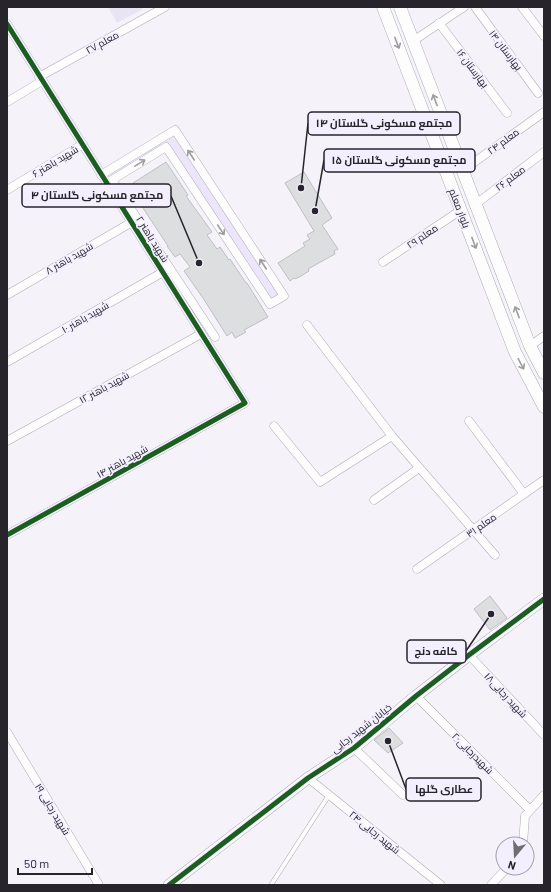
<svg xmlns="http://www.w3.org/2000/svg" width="551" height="892" font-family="Barlow,Cairo,sans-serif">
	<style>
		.built { fill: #e9e4f3 }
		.green { fill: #ede6fb }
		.building { fill: #dcdee0; stroke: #bdc0c2 }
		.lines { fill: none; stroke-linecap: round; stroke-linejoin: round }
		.lane-casing { stroke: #acaab1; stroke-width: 5 }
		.street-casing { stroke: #acaab1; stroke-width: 9 }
		.secondary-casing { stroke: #acaab1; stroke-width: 12 }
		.primary-casing { stroke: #acaab1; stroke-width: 13 }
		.lane { stroke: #fefdfe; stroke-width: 4 }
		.street { stroke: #fefdfe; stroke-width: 8 }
		.secondary { stroke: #fefdfe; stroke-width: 11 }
		.primary { stroke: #fefdfe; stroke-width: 12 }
		.cycleway-casing { stroke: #f4effe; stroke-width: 8 }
		.cycleway { stroke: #1b5e20; stroke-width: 5 }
		.oneway { stroke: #9d9c9f }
		.labels { text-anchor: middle; stroke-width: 3.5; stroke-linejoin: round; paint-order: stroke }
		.street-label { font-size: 10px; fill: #27252b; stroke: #f4effe }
		.leader { fill: none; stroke: #27252b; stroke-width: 1.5 }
		.callout-dot { fill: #27252b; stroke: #f4effe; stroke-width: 1.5 }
		.callout { fill: #f4effe; stroke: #27252b; stroke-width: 1.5 }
		.callout-label { font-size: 11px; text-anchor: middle; font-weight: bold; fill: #27252b }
	</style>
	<rect width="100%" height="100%" fill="#f5f2fa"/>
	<path class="built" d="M 108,7 L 142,7 L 143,9 L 117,23 Z"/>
	<path class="green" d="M 174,132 L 282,296 L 271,303 L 162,139 Z
		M 160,141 L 164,147 L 110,179 L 106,174 Z"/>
	<path class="building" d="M 166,162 L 188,195 L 186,196 L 212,232 L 207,235 L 217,249 L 220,247 L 229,260 L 230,259 L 246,283 L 247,283 L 268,317 L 244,330 L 246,332 L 235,338 L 232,332 L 227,336 L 203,298 L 184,271 L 190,267 L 180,254 L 175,257 L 167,246 L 168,246 L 139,202 L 131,193 L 137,189 L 133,183 Z
		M 304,172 L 332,218 L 322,225 L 338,249 L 334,251 L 335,254 L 308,269 L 309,271 L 301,276 L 295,279 L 294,278 L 290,281 L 278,263 L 305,246 L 303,243 L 310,239 L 307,235 L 314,231 L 285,183 Z
		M 490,596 L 507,618 L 490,630 L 474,609 Z
		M 389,728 L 403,743 L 388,753 L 374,740 Z"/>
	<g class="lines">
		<defs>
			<path id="lane" d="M 271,885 L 329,795"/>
			<path id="street" d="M 475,7 L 538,93
				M 522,7 L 544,36
				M 439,23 L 507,113
				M 7,24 L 245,403 L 7,535
				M 413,41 L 464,7
				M 39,77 L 165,7
				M 7,102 L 42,81
				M 462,171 L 544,112
				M 101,175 L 175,130 L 284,296 L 270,304 L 166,147 L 107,183
				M 112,180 L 215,337
				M 7,190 L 83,144
				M 476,204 L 544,152
				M 383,262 L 461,210
				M 7,295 L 132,222
				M 307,325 L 392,436 L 495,555
				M 530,346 L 544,336
				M 7,362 L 163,272
				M 469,421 L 524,494
				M 274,426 L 320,482 L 392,436
				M 7,441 L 201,334
				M 374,500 L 419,468
				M 417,569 L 544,480
				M 469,655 L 544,735
				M 416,696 L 530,810
				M 7,732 L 99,885
				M 354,748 L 403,795
				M 308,778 L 441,885
				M 523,844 L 525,816 L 544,795
				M 491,885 L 507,868"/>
			<path id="secondary" d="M 169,885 L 308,778 L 354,748 L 416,696 L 469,655 L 544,599"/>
			<path id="primary" d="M 383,7 L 515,352 L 544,407
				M 400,7 L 530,346 L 544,373"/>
		</defs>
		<use href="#lane" class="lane-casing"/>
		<use href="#street" class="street-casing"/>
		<use href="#secondary" class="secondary-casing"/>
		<use href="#primary" class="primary-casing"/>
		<use href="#lane" class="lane"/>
		<use href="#street" class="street"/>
		<use href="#secondary" class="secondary"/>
		<use href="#primary" class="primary"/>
		<defs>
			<path id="cycleway" d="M 7,24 L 245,403 L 7,535
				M 169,885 L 308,778 L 354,748 L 416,696 L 469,655 L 544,599"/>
		</defs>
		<use href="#cycleway" class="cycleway-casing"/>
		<use href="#cycleway" class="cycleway"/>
	</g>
	<defs><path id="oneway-shaft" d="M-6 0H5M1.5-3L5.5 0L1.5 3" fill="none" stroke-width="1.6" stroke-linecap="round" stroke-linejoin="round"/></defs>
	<g class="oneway">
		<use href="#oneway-shaft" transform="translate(397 43) rotate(69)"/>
		<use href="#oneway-shaft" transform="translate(435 100) rotate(-111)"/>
		<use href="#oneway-shaft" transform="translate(191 155) rotate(-123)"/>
		<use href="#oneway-shaft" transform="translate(140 163) rotate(-31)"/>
		<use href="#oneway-shaft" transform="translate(221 230) rotate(56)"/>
		<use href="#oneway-shaft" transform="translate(474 243) rotate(69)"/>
		<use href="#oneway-shaft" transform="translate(263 264) rotate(-123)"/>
		<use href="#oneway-shaft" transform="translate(517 312) rotate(-111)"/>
		<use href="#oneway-shaft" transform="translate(521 364) rotate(62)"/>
	</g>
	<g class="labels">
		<g class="street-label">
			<text transform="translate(102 42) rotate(-29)" y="4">معلم ۲۷</text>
			<text transform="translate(506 50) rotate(53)" y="4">بهارستان ۱۴</text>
			<text transform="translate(473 68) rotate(53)" y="4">بهارستان ۱۶</text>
			<text transform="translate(503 141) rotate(-36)" y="4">معلم ۲۴</text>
			<text transform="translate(55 161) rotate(-31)" y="4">شهید باهنر ۶</text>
			<text transform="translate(510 178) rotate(-37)" y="4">معلم ۲۶</text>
			<text transform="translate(460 208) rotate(69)" y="4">بلوار معلم</text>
			<text transform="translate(422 236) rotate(-34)" y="4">معلم ۲۹</text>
			<text transform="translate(153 239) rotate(58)" y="4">شهید باهنر ۲</text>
			<text transform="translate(69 258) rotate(-30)" y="4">شهید باهنر ۸</text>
			<text transform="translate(85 317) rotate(-30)" y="4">شهید باهنر ۱۰</text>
			<text transform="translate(104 387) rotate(-29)" y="4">شهید باهنر ۱۲</text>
			<text transform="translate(122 461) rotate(-29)" y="4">شهید باهنر ۱۴</text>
			<text transform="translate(481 525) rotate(-35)" y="4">معلم ۳۱</text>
			<text transform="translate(506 695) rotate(47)" y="4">شهید رجایی۱۸</text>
			<text transform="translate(361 728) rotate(-38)" y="4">خیابان شهید رجایی</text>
			<text transform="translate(473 753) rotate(45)" y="4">شهیدرجایی۲۰</text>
			<text transform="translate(53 809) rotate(59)" y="4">شهید رجایی ۱۹</text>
			<text transform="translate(375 832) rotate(39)" y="4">شهید رجایی ۲۴</text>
		</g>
	</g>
	<path class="leader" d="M301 188L308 123M315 211L324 160M199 263L171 196M491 614L466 651M388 741L406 789"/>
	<g class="callout-dot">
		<circle cx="301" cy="188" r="4"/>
		<circle cx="315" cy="211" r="4"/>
		<circle cx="199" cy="263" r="4"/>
		<circle cx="491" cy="614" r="4"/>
		<circle cx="388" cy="741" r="4"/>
	</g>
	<g class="callout">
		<rect x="308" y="112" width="152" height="23" rx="4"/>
		<rect x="324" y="149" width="151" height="23" rx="4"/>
		<rect x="22" y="184" width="149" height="23" rx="4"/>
		<rect x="407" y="640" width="59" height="23" rx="4"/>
		<rect x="406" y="778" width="75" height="23" rx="4"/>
	</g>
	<g class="callout-label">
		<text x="384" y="127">مجتمع مسکونی گلستان ۱۴</text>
		<text x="399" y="164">مجتمع مسکونی گلستان ۱۵</text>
		<text x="97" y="199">مجتمع مسکونی گلستان ۴</text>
		<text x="436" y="655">کافه دنج</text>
		<text x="444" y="793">عطاری گلها</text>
	</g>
	<rect width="551" height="892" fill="none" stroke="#27252b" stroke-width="16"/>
	<g transform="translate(515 856) rotate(198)"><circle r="19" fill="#f4effe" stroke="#a29eaa"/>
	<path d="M0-3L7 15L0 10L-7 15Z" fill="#6f6d73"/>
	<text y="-6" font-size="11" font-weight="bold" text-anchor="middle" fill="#27252b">N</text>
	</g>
	<path d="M18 868v6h74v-6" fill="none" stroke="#27252b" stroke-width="2"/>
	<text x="24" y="868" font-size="12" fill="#27252b" stroke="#f4effe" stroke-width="3" paint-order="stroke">50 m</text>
</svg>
